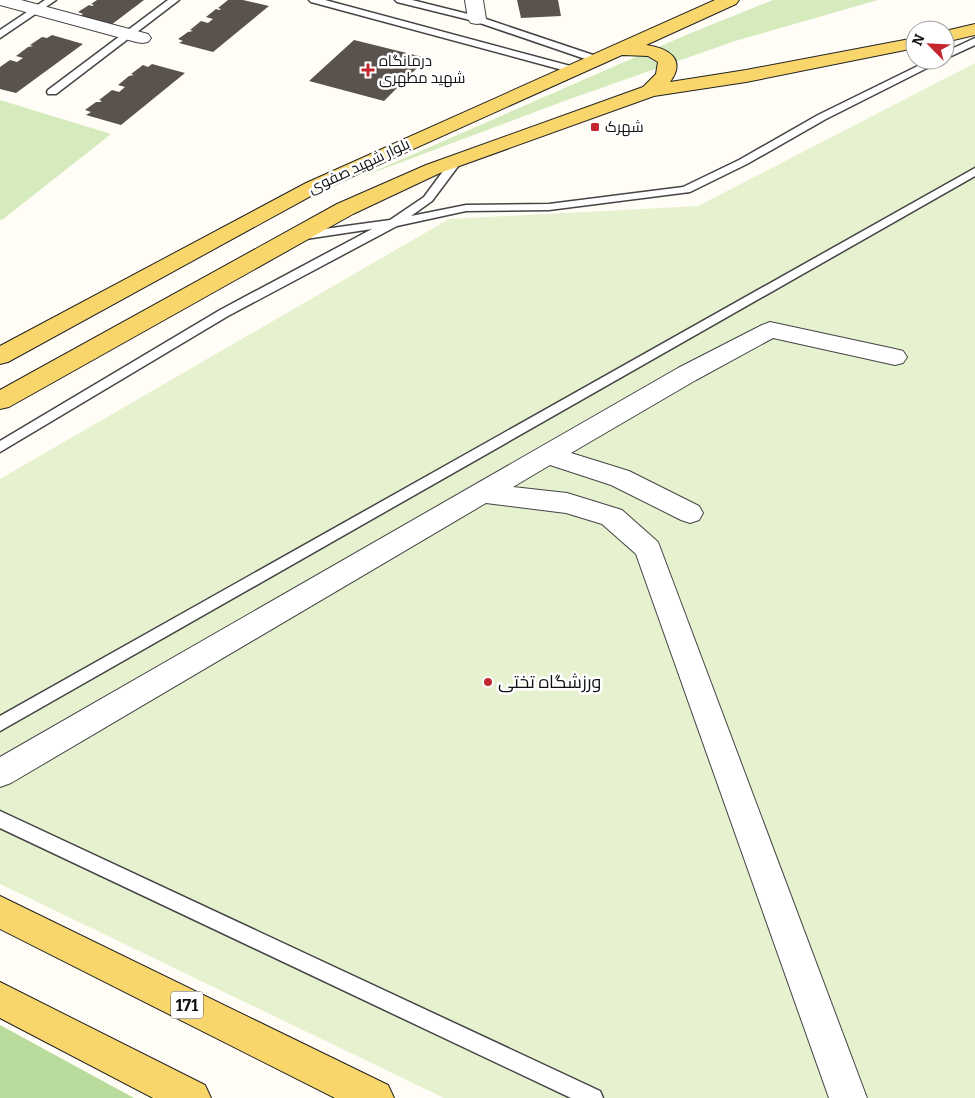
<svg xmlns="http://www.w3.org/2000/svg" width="975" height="1098" font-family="Bitter,Cairo,serif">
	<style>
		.green { fill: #d5ebbd }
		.forest { fill: #b9dc9c }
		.pitch { fill: #e6f2cf }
		.building { fill: #5a524d }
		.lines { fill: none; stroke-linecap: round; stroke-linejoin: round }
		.service-casing { stroke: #444; stroke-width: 3 }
		.minor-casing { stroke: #444; stroke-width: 2 }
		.primary-casing { stroke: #222; stroke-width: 2 }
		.service { fill: #fff; fill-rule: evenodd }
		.minor { fill: #fff; fill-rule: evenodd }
		.primary { fill: #f9d66b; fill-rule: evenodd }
		.poi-dot { fill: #c4262e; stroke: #fff; stroke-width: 2 }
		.labels { text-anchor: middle; stroke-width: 5; stroke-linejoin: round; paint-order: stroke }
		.far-poi-label { font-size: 15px; fill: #111; stroke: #fff; text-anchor: start }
		.far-street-label { font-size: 15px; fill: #111; stroke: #fff }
		.shield { fill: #fff; stroke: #585858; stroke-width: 1 }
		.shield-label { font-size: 16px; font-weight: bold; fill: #111 }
		.poi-label { font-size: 18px; fill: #111; stroke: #fff; text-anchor: start }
	</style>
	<rect width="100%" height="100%" fill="#fffdf5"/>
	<path class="green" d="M 773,0 L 878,0 L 735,41 L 567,100 L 359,178 L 686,35 Z
		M 0,100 L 111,134 L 2,220 L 0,220 Z"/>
	<path class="forest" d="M 0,1025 L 134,1098 L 0,1098 Z"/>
	<path class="pitch" d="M 975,63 L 975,1098 L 444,1098 L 0,884 L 0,479 L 449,219 L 698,206 Z"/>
	<path class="building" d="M 97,0 L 144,0 L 111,25 L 80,16 L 83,14 L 78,12 L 89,5 L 92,6 L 94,5 L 91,4 Z
		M 228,0 L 243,0 L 269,6 L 213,52 L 179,43 L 183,41 L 178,39 L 188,32 L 193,31 L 190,30 L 201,21 L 208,23 L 213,19 L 206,17 L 216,9 L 219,10 L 221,9 L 218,8 Z
		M 517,0 L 558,0 L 561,16 L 521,18 Z
		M 52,35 L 83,44 L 16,93 L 0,89 L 0,67 L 10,60 L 17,62 L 23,58 L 16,56 L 28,47 L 33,46 L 30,45 L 42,37 L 47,38 Z
		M 354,40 L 427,58 L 384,101 L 309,81 Z
		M 152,64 L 185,73 L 121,125 L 86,115 L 91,112 L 85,110 L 96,102 L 100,102 L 102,101 L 99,100 L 112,90 L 119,92 L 125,87 L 118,85 L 129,76 L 134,75 L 131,74 L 143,65 L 148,67 Z"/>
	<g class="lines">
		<defs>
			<path id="service" d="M 45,0 L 56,0 L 0,38 L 0,30 Z
				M 168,0 L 179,0 L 56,94 L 48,94 L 47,92 L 48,90 Z
				M 309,0 L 325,0 L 578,68 L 579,70 L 578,72 L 570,72 L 311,2 Z
				M 395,0 L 412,0 L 480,17 L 602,58 L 603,60 L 602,62 L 594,62 L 474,21 L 397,2 Z
				M 975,38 L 975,45 L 945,59 L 945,52 Z
				M 930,60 L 943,60 L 826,119 L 747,164 L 690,192 L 549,210 L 466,211 L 397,226 L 228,316 L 0,452 L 0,441 L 220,310 L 372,229 L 299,240 L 293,236 L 295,233 L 390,220 L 424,197 L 452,159 L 460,159 L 462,161 L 432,201 L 411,216 L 466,205 L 549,204 L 683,187 L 739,160 L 818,115 Z
				M 975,168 L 975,176 L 0,731 L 0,716 Z
				M 0,811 L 600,1091 L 603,1098 L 571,1098 L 0,828 Z"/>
			<path id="minor" d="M 0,0 L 21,0 L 148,34 L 151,38 L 148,42 L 142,43 L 136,42 L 0,5 Z
				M 465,0 L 483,0 L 486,19 L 483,23 L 477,24 L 471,23 L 468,19 Z
				M 770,322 L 895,349 L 903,351 L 907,357 L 903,363 L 895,365 L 773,338 L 696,380 L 571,453 L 629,471 L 699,506 L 703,513 L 699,520 L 690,523 L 681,520 L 611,485 L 550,465 L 513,487 L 567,493 L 622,510 L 658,542 L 867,1098 L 829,1098 L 636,554 L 602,524 L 566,513 L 486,503 L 11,783 L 0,787 L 0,757 L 678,368 L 762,325 Z"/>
			<path id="primary" d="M 715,0 L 739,0 L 736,4 L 646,45 C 668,48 687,59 670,82 L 746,70 L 915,38 L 915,48 L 746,82 L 654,96 L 440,173 L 353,214 L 9,407 L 0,409 L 0,390 L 337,204 L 426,165 L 643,87 L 656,74 L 658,62 L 648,56 L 622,55 L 320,191 L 8,362 L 0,364 L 0,346 L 306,183 Z
				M 975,24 L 975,35 L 945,42 L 945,31 Z
				M 0,896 L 388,1085 L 394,1098 L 335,1098 L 0,929 Z
				M 0,982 L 205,1085 L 211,1098 L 153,1098 L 0,1018 Z"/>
		</defs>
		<use href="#service" class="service-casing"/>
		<use href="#minor" class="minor-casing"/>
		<use href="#primary" class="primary-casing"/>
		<use href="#service" class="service"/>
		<use href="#minor" class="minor"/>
		<use href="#primary" class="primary"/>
	</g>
	<g class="poi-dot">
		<path d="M365.5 62.5h5v5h5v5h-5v5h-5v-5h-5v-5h5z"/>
		<rect x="590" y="122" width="10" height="10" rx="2.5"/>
		<circle cx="488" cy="682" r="5"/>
	</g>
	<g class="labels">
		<g class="far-poi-label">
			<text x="379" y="66">درمانگاه<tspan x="379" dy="17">شهید مطهری</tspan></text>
			<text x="605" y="132">شهرک</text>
		</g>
		<g class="far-street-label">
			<text transform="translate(359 166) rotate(-25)" y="5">بلوار شهید صفوی</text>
		</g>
		<rect class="shield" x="171" y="991.5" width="32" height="27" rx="4"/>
		<g class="shield-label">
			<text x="187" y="1011">171</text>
		</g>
		<g class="poi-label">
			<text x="498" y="688">ورزشگاه تختی</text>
		</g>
	</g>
	<g transform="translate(930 45) rotate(294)"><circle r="24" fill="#ffffff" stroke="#a0a0a0"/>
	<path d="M0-4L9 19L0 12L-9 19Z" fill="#c4262e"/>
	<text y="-8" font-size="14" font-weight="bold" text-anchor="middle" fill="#111111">N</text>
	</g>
</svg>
